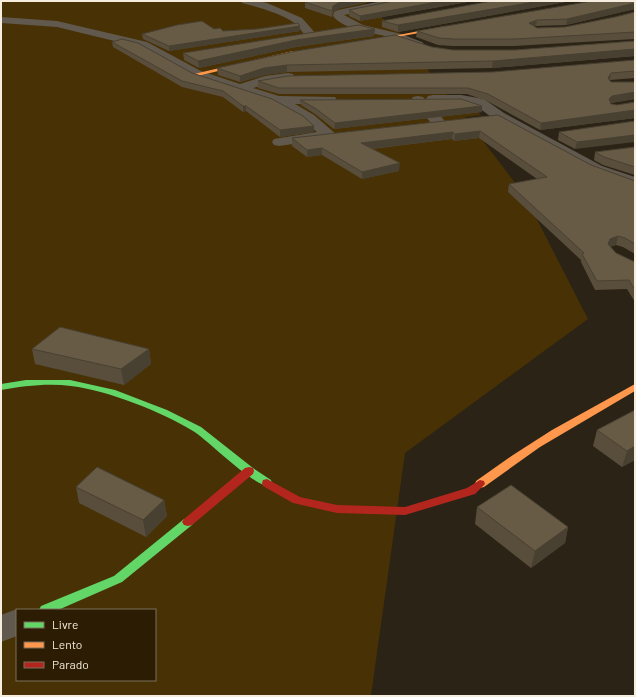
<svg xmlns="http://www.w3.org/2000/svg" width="636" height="697" font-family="Barlow,sans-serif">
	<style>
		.green { fill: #473105; fill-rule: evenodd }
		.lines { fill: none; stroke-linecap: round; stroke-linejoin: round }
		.street { fill: #61594e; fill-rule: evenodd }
		.fast { fill: #63d668; fill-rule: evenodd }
		.slow { fill: #ff974d; fill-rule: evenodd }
		.jam { fill: #b3261e; fill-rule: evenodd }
		.wall { fill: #594e3c }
		.shaded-wall { fill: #484031 }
		.building { fill: #675b46; stroke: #484031 }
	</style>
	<rect width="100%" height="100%" fill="#2b2315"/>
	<path class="green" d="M 1,1 L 363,1 L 399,32 L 452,101 L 465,101 L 481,115 L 465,117 L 525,196 L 588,319 L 405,453 L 371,696 L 1,696 ZM 17,610 L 155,610 L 155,680 L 17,680 Z"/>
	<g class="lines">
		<path class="street" d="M 241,1 L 259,1 L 267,3 L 302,18 L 317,35 L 315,37 C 303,40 302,27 293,22 C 280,13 258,7 242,3 Z
			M 382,1 L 403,1 L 398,4 L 344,15 L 363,25 L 401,34 L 422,42 L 424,44 L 422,46 C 412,49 402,41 393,38 C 376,33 343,30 333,16 L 334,12 L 338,10 Z
			M 1,17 L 57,21 L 147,42 L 201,71 L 240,84 L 265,76 L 288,73 L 293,74 L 294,77 L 293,80 L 267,84 L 253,88 L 279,96 L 335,97 L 337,100 L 335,103 L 330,104 L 295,104 L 314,115 L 337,135 L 335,138 L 327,139 L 279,146 L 274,145 L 272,142 L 274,139 L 317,132 L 304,121 L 273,103 L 193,77 L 139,47 L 57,27 L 1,23 Z
			M 433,95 L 461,95 L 484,99 L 504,113 L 602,166 L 635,177 L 635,188 L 590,172 L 494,119 L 475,105 L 461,103 L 428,102 L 426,99 L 428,96 Z
			M 418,96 L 423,97 L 444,120 L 446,123 L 444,126 L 439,127 L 434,126 L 413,103 L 411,100 L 413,97 Z
			M 17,609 L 20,610 L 17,610 L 17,636 L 1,642 L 1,615 Z"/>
		<path class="fast" d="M 26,380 L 70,380 L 115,390 L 167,410 L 201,427 L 253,468 L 271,480 L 272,483 L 271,486 C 257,490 208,440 193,431 C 160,411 109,391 71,386 C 48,383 23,386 1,390 L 1,384 Z
			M 188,518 L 192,519 L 194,522 L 192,525 L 122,582 L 58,610 L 39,610 L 41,606 L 114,576 L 184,519 Z"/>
		<path class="slow" d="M 445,26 L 447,28 L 369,42 L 367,41 Z
			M 293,51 L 295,51 L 295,53 L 197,76 L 194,74 Z
			M 635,384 L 635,391 L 540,447 L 484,487 L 480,488 L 476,487 L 475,484 L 476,481 L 513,455 L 552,430 Z"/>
		<path class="jam" d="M 249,467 L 253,468 L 254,471 L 253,474 L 192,525 L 188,526 L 184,525 L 182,522 L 184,519 L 245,468 Z
			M 267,479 L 300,497 L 337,505 L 405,507 L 467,488 L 480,480 L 484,481 L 485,484 L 475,494 L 405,515 L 337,513 L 293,503 L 263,486 L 262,483 L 263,480 Z"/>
	</g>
	<path class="wall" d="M 393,1 L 473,1 L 360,21 L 349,16 L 349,10 Z
		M 492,1 L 571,1 L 398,32 L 382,27 L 382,21 Z
		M 635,1 L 635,9 L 566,25 L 536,26 L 534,26 L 537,28 L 565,27 L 615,17 L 635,12 L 635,39 L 514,46 L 452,46 L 438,45 L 416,37 L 417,31 Z
		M 305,2 L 338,9 L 333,12 L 332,17 L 305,8 Z
		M 300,26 L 300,31 L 169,51 L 143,39 L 142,34 L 214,29 L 223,31 Z
		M 375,29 L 374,36 L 296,47 L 199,68 L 184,60 L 183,53 Z
		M 635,41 L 635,56 L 492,68 L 287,72 L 265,75 L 240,82 L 218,75 L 217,68 L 432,47 L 453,50 L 515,50 Z
		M 112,42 L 314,126 L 314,132 L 280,137 L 246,111 L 243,112 L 223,97 L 182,87 L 113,47 Z
		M 635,60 L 635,78 L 610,80 L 611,82 L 635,82 L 635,99 L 611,103 L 611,104 L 617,105 L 635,102 L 635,118 L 540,130 L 487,101 L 467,94 L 279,94 L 258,88 L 258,81 L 493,72 Z
		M 300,100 L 482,112 L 334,129 L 315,114 L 301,105 Z
		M 498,115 L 591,165 L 635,181 L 635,254 L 623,247 L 616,245 L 610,247 L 616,253 L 635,262 L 635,302 L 627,289 L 595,290 L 581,262 L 581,260 L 508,192 L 509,184 L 537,179 L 479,138 L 454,141 L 452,139 L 372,149 L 399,171 L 362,179 L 322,155 L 307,157 L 292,146 L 292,138 Z
		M 635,121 L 575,149 L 558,140 L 559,132 Z
		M 635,147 L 635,175 L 603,165 L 594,160 L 595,152 Z
		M 32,349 L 149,349 L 151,364 L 124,385 L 35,364 Z
		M 635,410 L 635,460 L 622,467 L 593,446 L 597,430 Z
		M 76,487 L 164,500 L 167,516 L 146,537 L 79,503 Z
		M 477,507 L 568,527 L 565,543 L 531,568 L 475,524 Z"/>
	<path class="shaded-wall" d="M 347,1 L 375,1 L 338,9 L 333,12 L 332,17 L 333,6 L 338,3 Z
		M 442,1 L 473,1 L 360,21 L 360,16 Z
		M 540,1 L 571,1 L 398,32 L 398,25 Z
		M 635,3 L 635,9 L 566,25 L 567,19 Z
		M 537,20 L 536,26 L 529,29 L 529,23 Z
		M 300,26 L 300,31 L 169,51 L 169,46 Z
		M 375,29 L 374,36 L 296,47 L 199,68 L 198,61 L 296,40 Z
		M 635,49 L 635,56 L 492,68 L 493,61 Z
		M 287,65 L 287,72 L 265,75 L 240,82 L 240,76 L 264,68 Z
		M 611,73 L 610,80 L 607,85 L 608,78 Z
		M 635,92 L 635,99 L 611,103 L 609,99 L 612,96 Z
		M 243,106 L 246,106 L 246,111 L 243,112 Z
		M 482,106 L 482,112 L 334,129 L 335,123 Z
		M 635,110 L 635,118 L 540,130 L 541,123 Z
		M 314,126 L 314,132 L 280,137 L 280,130 Z
		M 480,131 L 479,138 L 454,141 L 455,134 Z
		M 453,132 L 452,139 L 360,150 L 361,143 Z
		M 635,135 L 635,142 L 575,149 L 577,142 Z
		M 322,148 L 322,155 L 307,157 L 307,150 Z
		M 400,163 L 399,171 L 362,179 L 362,172 Z
		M 618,236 L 616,245 L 608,247 L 608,244 L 610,239 Z
		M 149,349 L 151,364 L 124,385 L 121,369 Z
		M 635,446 L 635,460 L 622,467 L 627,451 Z
		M 164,500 L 167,516 L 146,537 L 143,520 Z
		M 568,527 L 565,543 L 531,568 L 535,551 Z"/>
	<path class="building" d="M 311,1 L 347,1 L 338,3 L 333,6 L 332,11 L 305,2 Z
		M 393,1 L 442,1 L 360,16 L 349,10 Z
		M 492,1 L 540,1 L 398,25 L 382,21 Z
		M 592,1 L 635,1 L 635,3 L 567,19 L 537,20 L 529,23 L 537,28 L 565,27 L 615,17 L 635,12 L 635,32 L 515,39 L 453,39 L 439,38 L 417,31 Z
		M 202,21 L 214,29 L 220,28 L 223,31 L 257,29 L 298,23 L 300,26 L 169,46 L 142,34 L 177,25 Z
		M 359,25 L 375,29 L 296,40 L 198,61 L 183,53 Z
		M 395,35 L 432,47 L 453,50 L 515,50 L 635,41 L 635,49 L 493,61 L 287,65 L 264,68 L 240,76 L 217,68 L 296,51 Z
		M 122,39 L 138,43 L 192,73 L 272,99 L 303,116 L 314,126 L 280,130 L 246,106 L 243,106 L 223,91 L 182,81 L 112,42 Z
		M 635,60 L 635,71 L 611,73 L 608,78 L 611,82 L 635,82 L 635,92 L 612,96 L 609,99 L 611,104 L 617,105 L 635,102 L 635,110 L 541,123 L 488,94 L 468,88 L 279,88 L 258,81 L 287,76 L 493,72 Z
		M 461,99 L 482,106 L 335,123 L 315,108 L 300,100 Z
		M 498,115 L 591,165 L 635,181 L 635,244 L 625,238 L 618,236 L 610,239 L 608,244 L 616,253 L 635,262 L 635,290 L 629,280 L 597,281 L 582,254 L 584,253 L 509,184 L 547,177 L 480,131 L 455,134 L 453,132 L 361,143 L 400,163 L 362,172 L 322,148 L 307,150 L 292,138 Z
		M 635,121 L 635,135 L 577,142 L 559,132 Z
		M 635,147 L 635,167 L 604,157 L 595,152 Z
		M 60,327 L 149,349 L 121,369 L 32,349 Z
		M 635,410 L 635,446 L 627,451 L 597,430 Z
		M 97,467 L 164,500 L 143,520 L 76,487 Z
		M 511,485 L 568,527 L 535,551 L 477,507 Z"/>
	<rect width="636" height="697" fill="none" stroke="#f7edde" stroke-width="4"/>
	<rect x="16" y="609" width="140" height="72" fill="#2b1c03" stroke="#7d705b"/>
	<rect x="24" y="622" width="20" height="6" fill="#63d668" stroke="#7d705b"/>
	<text x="52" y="629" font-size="12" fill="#f7edde">Livre</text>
	<rect x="24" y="642" width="20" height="6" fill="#ff974d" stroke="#7d705b"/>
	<text x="52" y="649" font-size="12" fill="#f7edde">Lento</text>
	<rect x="24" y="662" width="20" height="6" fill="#b3261e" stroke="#7d705b"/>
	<text x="52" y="669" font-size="12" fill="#f7edde">Parado</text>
</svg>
